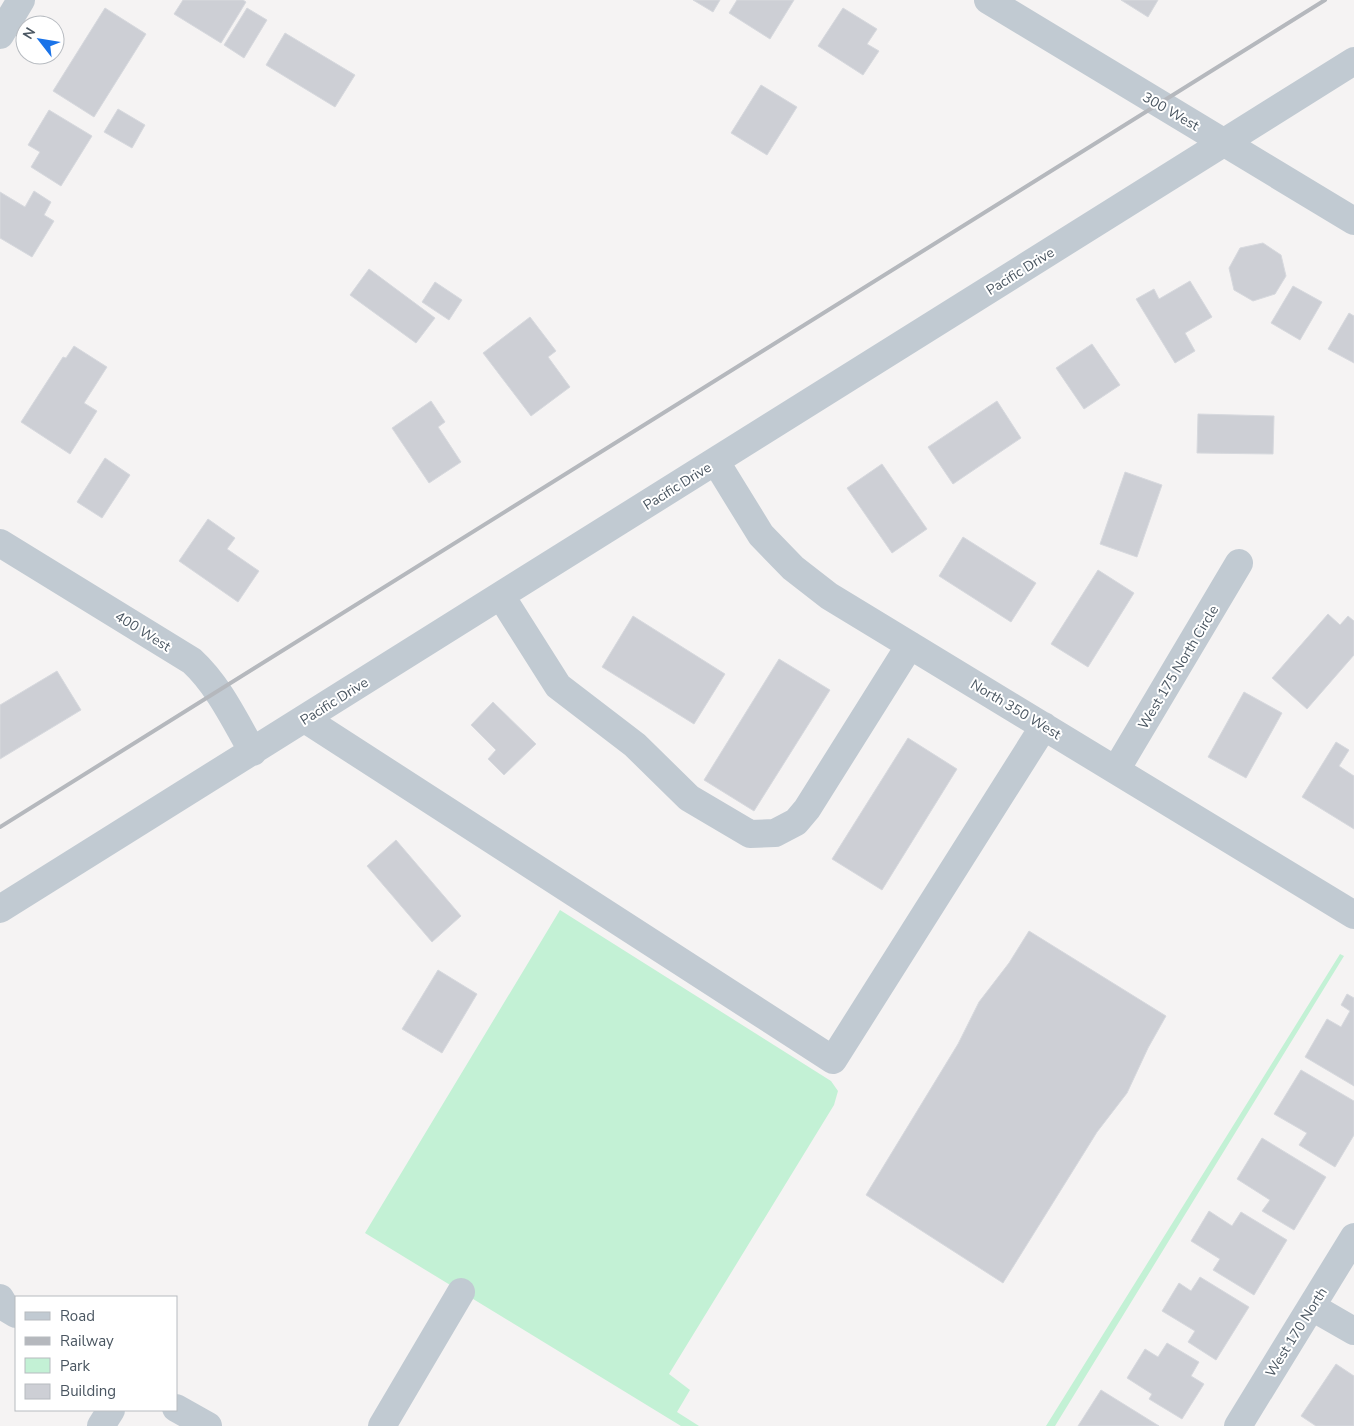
<svg xmlns="http://www.w3.org/2000/svg" width="1354" height="1426" font-family="'Nunito Sans',sans-serif">
	<style>
		.green { fill: #c3f1d5 }
		.building { fill: #cdcfd5; stroke: #d7d9de }
		.lines { fill: none; stroke-linecap: round; stroke-linejoin: round }
		.minor { stroke: #c1cad2; stroke-width: 28 }
		.rail { stroke: #b5b8bd; stroke-width: 4 }
		.labels { text-anchor: middle; stroke-width: 4; stroke-linejoin: round; paint-order: stroke }
		.street-label { font-size: 14px; fill: #4a5661; stroke: #fff }
	</style>
	<rect width="100%" height="100%" fill="#f5f3f3"/>
	<path class="green" d="M 560,910 L 831,1081 L 838,1091 L 834,1105 L 669,1374 L 690,1390 L 677,1412 L 699,1426 L 681,1426 L 365,1233 Z
		M 1340,954 L 1344,956 L 1055,1426 L 1046,1426 Z"/>
	<path class="building" d="M 183,0 L 243,0 L 246,2 L 221,43 L 174,14 Z
		M 693,0 L 720,0 L 713,12 Z
		M 737,0 L 794,0 L 770,39 L 729,13 Z
		M 1121,0 L 1158,0 L 1148,17 Z
		M 105,8 L 146,34 L 94,117 L 53,91 Z
		M 247,8 L 267,20 L 244,58 L 224,45 Z
		M 843,8 L 877,29 L 867,44 L 879,51 L 863,75 L 818,46 Z
		M 285,33 L 355,75 L 335,107 L 266,65 Z
		M 761,85 L 797,107 L 767,155 L 731,133 Z
		M 118,109 L 145,125 L 132,148 L 104,132 Z
		M 49,110 L 92,136 L 61,186 L 31,167 L 40,152 L 28,145 Z
		M 34,191 L 51,202 L 44,215 L 54,221 L 32,257 L 0,238 L 0,192 L 25,207 Z
		M 1263,243 L 1281,255 L 1286,276 L 1275,294 L 1253,301 L 1234,290 L 1229,268 L 1240,248 Z
		M 369,269 L 435,318 L 416,343 L 350,295 Z
		M 1190,281 L 1212,317 L 1185,333 L 1195,351 L 1175,363 L 1136,299 L 1154,289 L 1159,299 Z
		M 435,282 L 462,300 L 449,320 L 422,302 Z
		M 1293,286 L 1322,302 L 1300,340 L 1271,323 Z
		M 1349,313 L 1354,316 L 1354,363 L 1328,349 Z
		M 530,317 L 556,351 L 548,357 L 570,387 L 531,416 L 483,353 Z
		M 1092,344 L 1120,385 L 1084,409 L 1056,368 Z
		M 74,346 L 107,367 L 84,403 L 97,411 L 70,454 L 21,422 L 63,357 L 66,358 Z
		M 431,401 L 445,422 L 438,427 L 461,462 L 429,483 L 392,428 Z
		M 997,401 L 1021,438 L 953,484 L 928,447 Z
		M 1198,414 L 1274,416 L 1273,454 L 1197,453 Z
		M 105,458 L 130,475 L 102,518 L 77,502 Z
		M 882,464 L 927,529 L 892,553 L 847,488 Z
		M 1125,472 L 1162,485 L 1137,557 L 1100,544 Z
		M 208,519 L 235,538 L 227,549 L 259,571 L 238,602 L 179,561 Z
		M 963,537 L 1036,583 L 1011,622 L 939,576 Z
		M 1098,570 L 1134,593 L 1088,667 L 1051,644 Z
		M 1328,614 L 1340,625 L 1348,616 L 1354,621 L 1354,655 L 1307,709 L 1272,678 Z
		M 633,616 L 725,674 L 694,724 L 602,667 Z
		M 779,659 L 830,690 L 754,811 L 704,780 Z
		M 57,671 L 81,710 L 0,759 L 0,705 Z
		M 1244,692 L 1282,713 L 1246,778 L 1208,757 Z
		M 493,702 L 536,744 L 504,775 L 488,759 L 496,750 L 471,725 Z
		M 908,738 L 957,769 L 882,890 L 832,859 Z
		M 1336,742 L 1349,750 L 1339,766 L 1354,776 L 1354,829 L 1302,797 Z
		M 396,840 L 461,916 L 432,942 L 367,866 Z
		M 1029,931 L 1166,1016 L 1148,1048 L 1127,1093 L 1097,1132 L 1003,1283 L 866,1195 L 958,1044 L 979,1002 L 1009,963 Z
		M 438,970 L 477,994 L 442,1053 L 402,1029 Z
		M 1347,994 L 1354,998 L 1354,1086 L 1305,1057 L 1327,1019 L 1341,1027 L 1350,1011 L 1341,1005 Z
		M 1301,1070 L 1354,1101 L 1354,1135 L 1335,1167 L 1299,1145 L 1307,1133 L 1274,1114 Z
		M 1262,1138 L 1326,1177 L 1294,1230 L 1262,1211 L 1270,1200 L 1237,1179 Z
		M 1209,1211 L 1232,1226 L 1241,1212 L 1287,1240 L 1254,1295 L 1213,1270 L 1220,1259 L 1191,1241 Z
		M 1200,1277 L 1249,1307 L 1216,1360 L 1188,1342 L 1195,1331 L 1162,1311 L 1179,1283 L 1191,1291 Z
		M 1167,1343 L 1199,1362 L 1191,1376 L 1204,1384 L 1182,1419 L 1149,1399 L 1152,1394 L 1127,1378 L 1145,1349 L 1158,1357 Z
		M 1336,1364 L 1354,1376 L 1354,1426 L 1316,1426 L 1301,1416 Z
		M 1101,1390 L 1159,1426 L 1078,1426 Z"/>
	<g class="lines">
		<path class="minor" d="M 988,0 L 1354,221
			M 0,35 L 21,0
			M 716,462 L 761,535 L 793,568 L 829,596 L 1354,915
			M 0,543 L 192,661 C 219,686 235,721 253,752
			M 501,596 L 558,686 L 635,745 L 689,798 L 750,834 L 775,833 L 796,822 L 807,809 L 910,645
			M 305,719 L 833,1060 L 1044,726
			M 1116,770 L 1239,563
			M 0,909 L 1354,61
			M 0,1298 L 6,1308 L 16,1314
			M 1312,1307 L 1354,1331
			M 176,1408 L 208,1426
			M 101,1426 L 111,1410
			M 382,1426 L 461,1292
			M 1238,1426 L 1354,1237"/>
		<path class="rail" d="M 0,827 L 1325,0"/>
	</g>
	<g class="labels">
		<g class="street-label">
			<text transform="translate(1171 111) rotate(30)" y="5">300 West</text>
			<text transform="translate(1020 271) rotate(-32)" y="5">Pacific Drive</text>
			<text transform="translate(677 486) rotate(-32)" y="5">Pacific Drive</text>
			<text transform="translate(143 631) rotate(32)" y="5">400 West</text>
			<text transform="translate(1178 667) rotate(-59)" y="5">West 175 North Circle</text>
			<text transform="translate(334 701) rotate(-32)" y="5">Pacific Drive</text>
			<text transform="translate(1016 709) rotate(31)" y="5">North 350 West</text>
			<text transform="translate(1296 1332) rotate(-58)" y="5">West 170 North</text>
		</g>
	</g>
	<rect x="15" y="1296" width="162" height="115" fill="#ffffff" stroke="#b7bbc0"/>
	<rect x="25" y="1312" width="25" height="8" fill="#c1cad2" stroke="#b7bbc0"/>
	<text x="60" y="1321" font-size="15" fill="#4a5661">Road</text>
	<rect x="25" y="1337" width="25" height="8" fill="#b5b8bd" stroke="#b7bbc0"/>
	<text x="60" y="1346" font-size="15" fill="#4a5661">Railway</text>
	<rect x="25" y="1358" width="25" height="15" fill="#c3f1d5" stroke="#b7bbc0"/>
	<text x="60" y="1371" font-size="15" fill="#4a5661">Park</text>
	<rect x="25" y="1384" width="25" height="15" fill="#cdcfd5" stroke="#b7bbc0"/>
	<text x="60" y="1396" font-size="15" fill="#4a5661">Building</text>
	<g transform="translate(40 40) rotate(301)"><circle r="24" fill="#ffffff" stroke="#b7bbc0"/>
	<path d="M0-4L9 19L0 12L-9 19Z" fill="#1a73e8"/>
	<text y="-8" font-size="14" font-weight="bold" text-anchor="middle" fill="#4a5661">N</text>
	</g>
</svg>
